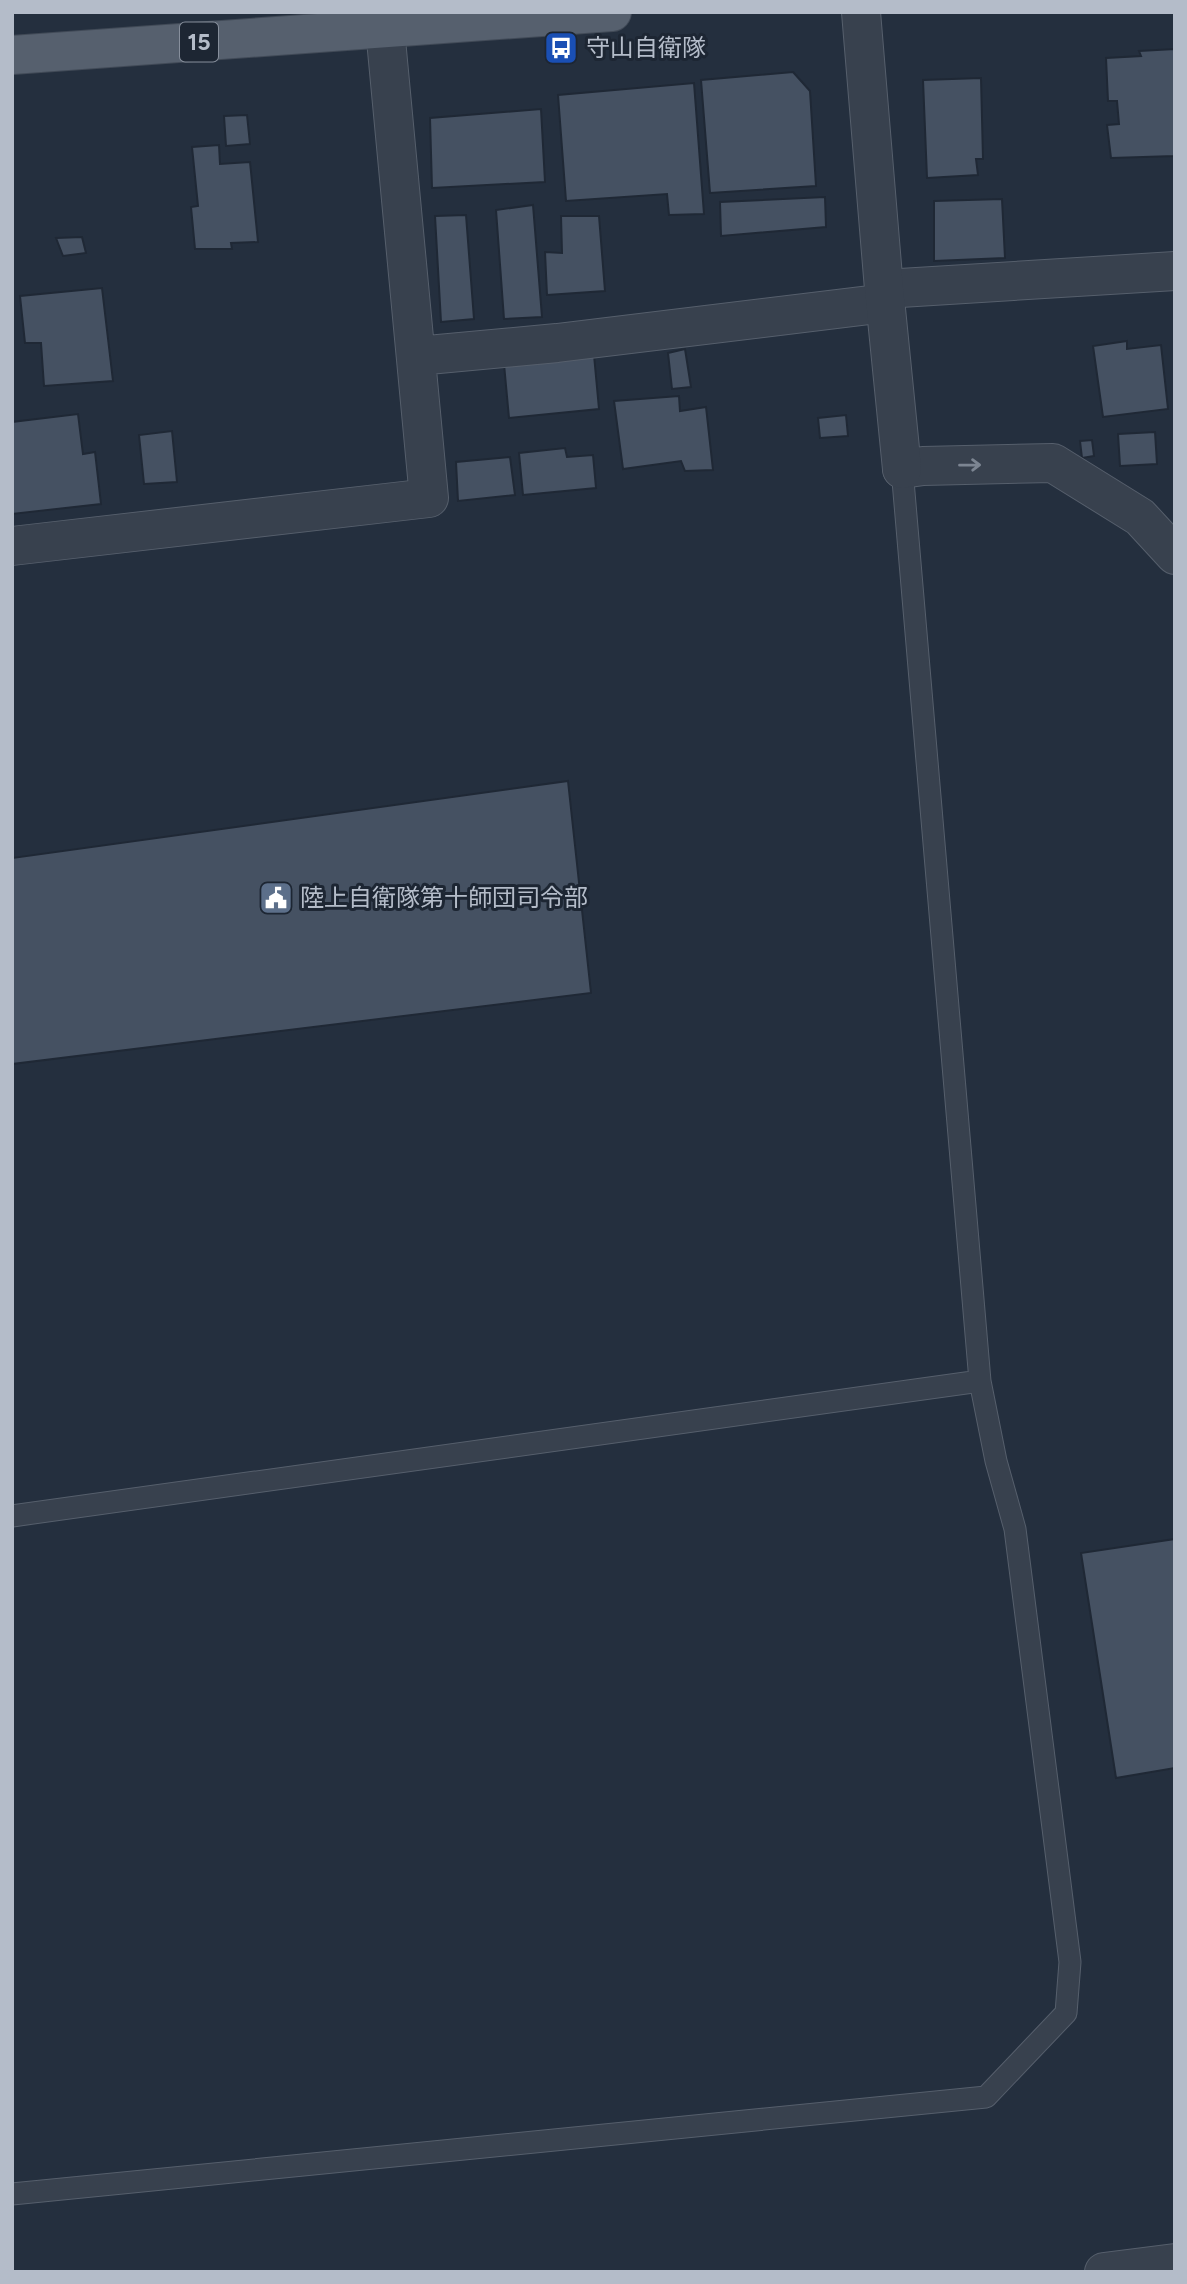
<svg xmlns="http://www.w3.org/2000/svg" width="1187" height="2284" font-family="Figtree,'Noto Sans JP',sans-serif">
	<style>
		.building { fill: #455162; stroke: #1f2835; stroke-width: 2 }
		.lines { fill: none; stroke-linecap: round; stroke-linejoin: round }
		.service-casing { stroke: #565f6c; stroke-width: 23 }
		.minor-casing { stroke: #565f6c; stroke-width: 40 }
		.tertiary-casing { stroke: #565f6c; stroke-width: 40 }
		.primary-casing { stroke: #414a57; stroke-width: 40 }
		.service { stroke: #38414e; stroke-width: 21 }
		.minor { stroke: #38414e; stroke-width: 38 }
		.tertiary { stroke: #38414e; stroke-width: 38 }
		.primary { stroke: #56606e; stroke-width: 38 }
		.oneway { stroke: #7c8592 }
		.labels { text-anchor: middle; stroke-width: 6; stroke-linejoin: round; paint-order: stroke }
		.shield { fill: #1d2633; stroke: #878f9c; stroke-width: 2 }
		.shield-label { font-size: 23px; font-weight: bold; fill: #b4bcc9 }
		.poi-label { font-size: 24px; fill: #b4bcc9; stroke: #1d2633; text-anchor: start }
	</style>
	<rect width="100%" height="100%" fill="#242f3e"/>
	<path class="building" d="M 1175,49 L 1175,156 L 1111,158 L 1107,125 L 1119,124 L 1117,101 L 1108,101 L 1106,58 L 1141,56 L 1139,51 Z
		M 793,72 L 810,91 L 816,186 L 710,193 L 701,80 Z
		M 981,78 L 983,159 L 976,159 L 978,175 L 927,178 L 923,80 Z
		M 694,83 L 704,214 L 669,215 L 667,194 L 566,201 L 558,95 Z
		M 541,109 L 545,182 L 432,188 L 430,118 Z
		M 247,115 L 250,144 L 226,146 L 224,116 Z
		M 219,145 L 220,164 L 250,162 L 258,242 L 231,243 L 232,249 L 195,249 L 191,207 L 198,206 L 192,147 Z
		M 825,197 L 826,227 L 721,236 L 720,202 Z
		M 1002,199 L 1005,258 L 934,261 L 934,201 Z
		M 533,205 L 542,317 L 504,319 L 496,210 Z
		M 466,215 L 474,319 L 441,322 L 435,216 Z
		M 561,216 L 599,216 L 605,291 L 547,295 L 545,252 L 562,253 Z
		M 82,237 L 86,253 L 63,256 L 56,238 Z
		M 102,288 L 113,381 L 44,386 L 41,343 L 25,343 L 20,296 Z
		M 1127,341 L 1127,349 L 1161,345 L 1168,409 L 1103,417 L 1093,346 Z
		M 685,349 L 691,387 L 672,389 L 668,353 Z
		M 594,355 L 599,409 L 509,418 L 504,364 Z
		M 679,396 L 680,411 L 706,407 L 713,470 L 685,471 L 681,461 L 623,469 L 614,401 Z
		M 78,414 L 83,454 L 95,452 L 101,504 L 12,514 L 12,422 Z
		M 846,415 L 848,436 L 820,438 L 818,418 Z
		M 172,431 L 177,482 L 144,484 L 139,435 Z
		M 1155,432 L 1157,464 L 1120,466 L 1118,434 Z
		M 1092,440 L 1094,456 L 1082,458 L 1080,441 Z
		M 565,448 L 567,457 L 593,455 L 596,488 L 523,495 L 519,453 Z
		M 510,457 L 515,495 L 458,501 L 456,462 Z
		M 568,781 L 591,993 L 12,1064 L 12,858 Z
		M 1175,1539 L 1175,1768 L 1116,1778 L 1081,1553 Z"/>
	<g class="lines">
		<defs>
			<path id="service" d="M 12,1516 L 980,1381
				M 12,2194 L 986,2097 L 1066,2013 L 1070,1962 L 1015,1529 L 996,1461 L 980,1381 L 902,469"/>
			<path id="minor" d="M 884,289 L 1175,271
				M 417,356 L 557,343 L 886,303
				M 902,469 L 923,466 L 1053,463 L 1140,517 L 1175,555
				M 12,546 L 429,498 L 385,29
				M 1104,2272 L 1175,2263"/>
			<path id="tertiary" d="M 861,12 L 884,289 L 902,469"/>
			<path id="primary" d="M 12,55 L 612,12"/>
		</defs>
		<use href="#service" class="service-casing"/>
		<use href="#minor" class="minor-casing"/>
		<use href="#tertiary" class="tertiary-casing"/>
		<use href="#primary" class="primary-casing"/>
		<use href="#service" class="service"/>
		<use href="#minor" class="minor"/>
		<use href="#tertiary" class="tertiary"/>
		<use href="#primary" class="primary"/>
	</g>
	<defs><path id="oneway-shaft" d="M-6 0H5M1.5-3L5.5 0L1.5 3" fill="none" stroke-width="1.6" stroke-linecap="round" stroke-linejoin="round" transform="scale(1.75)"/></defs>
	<use class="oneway" href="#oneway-shaft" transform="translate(970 465) rotate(-1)"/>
	<defs>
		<symbol id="bus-square" viewBox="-11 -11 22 22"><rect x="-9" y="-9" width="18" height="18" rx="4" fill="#1a4fb4" stroke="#1d2633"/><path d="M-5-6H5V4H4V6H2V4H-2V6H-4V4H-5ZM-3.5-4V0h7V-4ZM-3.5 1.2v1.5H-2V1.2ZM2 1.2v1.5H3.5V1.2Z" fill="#fff"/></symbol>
		<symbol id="civic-square" viewBox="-11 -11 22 22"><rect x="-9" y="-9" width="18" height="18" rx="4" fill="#5c6f8a" stroke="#1d2633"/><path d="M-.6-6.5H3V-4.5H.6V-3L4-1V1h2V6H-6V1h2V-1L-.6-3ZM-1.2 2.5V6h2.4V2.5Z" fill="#fff"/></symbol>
	</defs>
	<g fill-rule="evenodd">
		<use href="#bus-square" x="542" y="29" width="38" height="38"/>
		<use href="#civic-square" x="257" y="879" width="38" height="38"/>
	</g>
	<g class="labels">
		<rect class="shield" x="180" y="22.5" width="38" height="39" rx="5"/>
		<g class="shield-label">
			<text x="199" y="50">15</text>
		</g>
		<g class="poi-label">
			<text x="586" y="56">守山自衛隊</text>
			<text x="300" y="906">陸上自衛隊第十師団司令部</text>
		</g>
	</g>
	<rect width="1187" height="2284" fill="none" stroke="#b4bcc9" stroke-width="28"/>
</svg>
